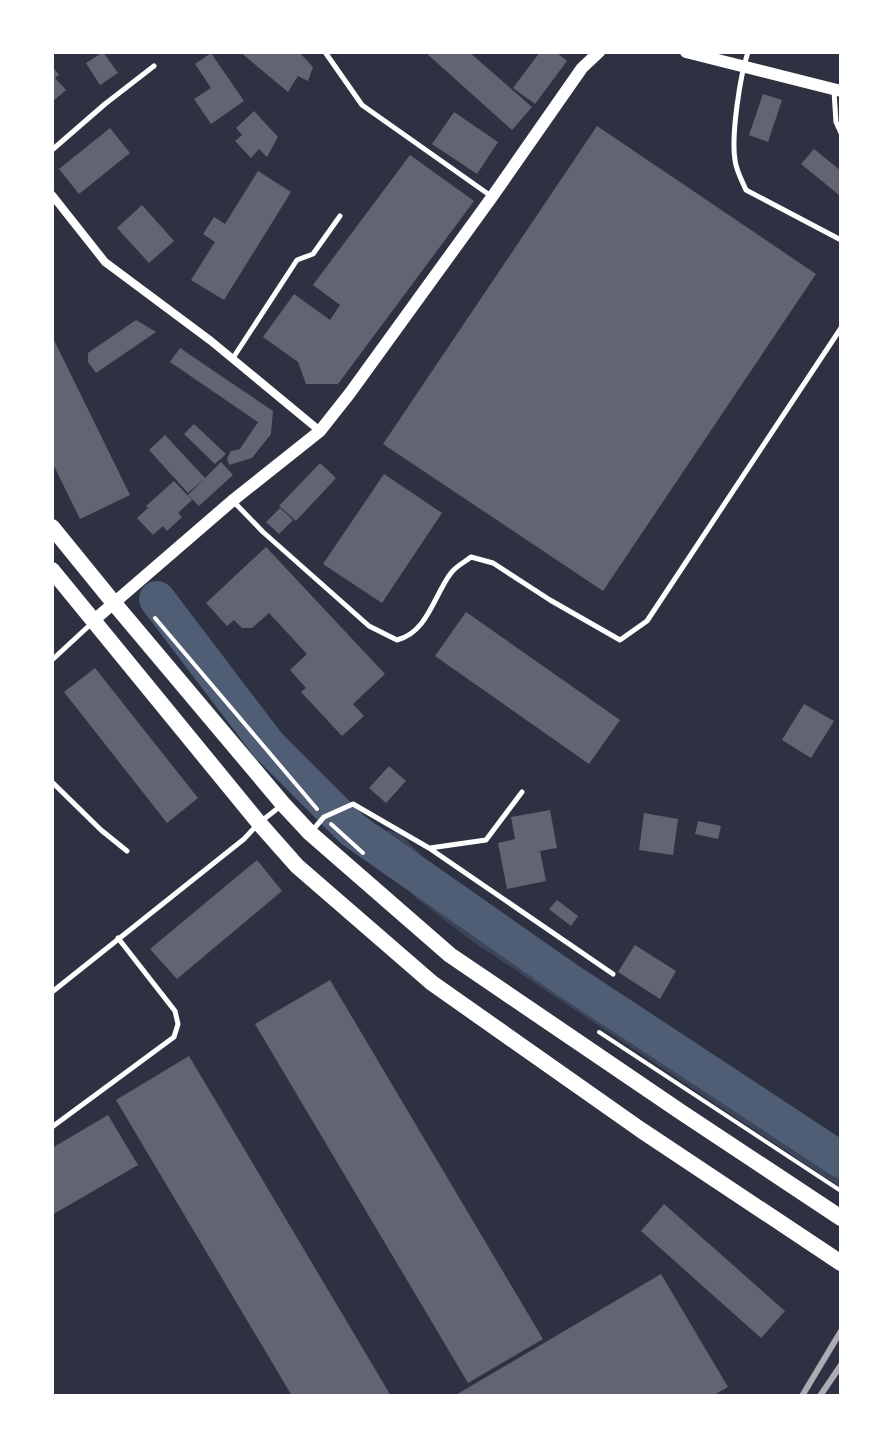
<svg xmlns="http://www.w3.org/2000/svg" width="893" height="1448" font-family="'DejaVu Sans',sans-serif">
	<style>
		.green { fill: #3c4559 }
		.lines { fill: none; stroke-linecap: round; stroke-linejoin: round }
		.river { stroke: #4f5d75; stroke-width: 36 }
		.building { fill: #626471 }
		.path { stroke: #fff; stroke-width: 4 }
		.service { stroke: #fff; stroke-width: 5 }
		.minor { stroke: #fff; stroke-width: 8 }
		.tertiary { stroke: #fff; stroke-width: 12 }
		.primary { stroke: #fff; stroke-width: 16 }
		.rail { stroke: #abadb3; stroke-width: 6 }
	</style>
	<rect width="100%" height="100%" fill="#2d3142"/>
	<path class="green" d="M 385,830 L 399,833 L 461,894 L 491,918 L 517,931 L 548,953 L 566,963 L 593,988 L 841,1153 L 841,1188 L 469,939 L 416,898 L 359,842 L 370,834 Z"/>
	<g class="lines">
		<path class="river" d="M 157,599 L 268,745 L 353,830 L 566,979 L 841,1160"/>
	</g>
	<path class="building" d="M 103,52 L 118,73 L 100,85 L 86,63 Z
		M 240,52 L 299,52 L 313,67 L 308,81 L 298,76 L 288,92 Z
		M 425,52 L 469,52 L 532,107 L 512,130 Z
		M 540,52 L 556,52 L 567,61 L 535,104 L 513,88 Z
		M 211,53 L 244,101 L 211,124 L 194,99 L 211,88 L 195,64 Z
		M 52,66 L 59,75 L 55,78 L 66,90 L 52,102 Z
		M 763,94 L 782,100 L 768,142 L 749,135 Z
		M 254,111 L 278,137 L 267,157 L 259,149 L 251,158 L 235,141 L 242,135 L 236,128 Z
		M 454,112 L 498,142 L 477,174 L 432,144 Z
		M 597,126 L 816,274 L 603,591 L 383,444 Z
		M 110,128 L 130,153 L 79,194 L 59,169 Z
		M 814,149 L 841,171 L 841,192 L 839,195 L 801,164 Z
		M 410,155 L 474,201 L 338,384 L 306,384 L 298,362 L 263,337 L 294,294 L 330,320 L 340,305 L 313,285 Z
		M 258,171 L 291,192 L 224,300 L 191,280 L 215,242 L 203,234 L 214,217 L 225,224 Z
		M 142,205 L 174,241 L 149,263 L 117,228 Z
		M 136,320 L 156,332 L 96,373 L 88,362 L 88,353 Z
		M 52,336 L 130,495 L 80,519 L 52,462 Z
		M 180,348 L 273,411 L 271,434 L 252,458 L 229,465 L 227,458 L 231,451 L 240,449 L 258,422 L 170,362 Z
		M 194,424 L 226,454 L 215,464 L 184,434 Z
		M 165,435 L 205,478 L 188,493 L 149,450 Z
		M 221,462 L 233,475 L 199,506 L 188,495 Z
		M 320,463 L 336,478 L 296,521 L 279,506 Z
		M 384,474 L 442,513 L 382,603 L 323,564 Z
		M 174,481 L 192,500 L 178,513 L 182,517 L 167,531 L 163,526 L 153,535 L 137,518 L 148,508 L 146,506 Z
		M 280,508 L 293,520 L 279,534 L 266,522 Z
		M 266,547 L 385,674 L 353,704 L 364,716 L 342,736 L 301,692 L 306,688 L 290,670 L 307,654 L 269,613 L 252,628 L 242,628 L 234,620 L 227,626 L 206,603 Z
		M 466,612 L 620,720 L 589,764 L 435,656 Z
		M 95,668 L 198,798 L 167,823 L 64,692 Z
		M 804,704 L 834,721 L 811,758 L 782,740 Z
		M 389,766 L 406,781 L 386,803 L 369,788 Z
		M 550,810 L 557,848 L 540,851 L 546,881 L 507,889 L 498,843 L 515,839 L 511,817 Z
		M 644,813 L 678,819 L 673,855 L 639,850 Z
		M 698,821 L 721,826 L 718,839 L 695,834 Z
		M 257,860 L 282,891 L 177,979 L 150,949 Z
		M 557,900 L 578,916 L 571,926 L 549,909 Z
		M 635,945 L 676,971 L 660,999 L 618,972 Z
		M 330,980 L 543,1339 L 468,1383 L 255,1024 Z
		M 189,1056 L 391,1396 L 292,1396 L 116,1100 Z
		M 108,1115 L 138,1165 L 52,1215 L 52,1148 Z
		M 664,1204 L 785,1311 L 761,1338 L 641,1231 Z
		M 661,1274 L 728,1387 L 712,1396 L 454,1396 Z"/>
	<g class="lines">
		<path class="path" d="M 155,618 L 317,809
			M 331,824 L 363,853
			M 599,1032 L 841,1191"/>
		<path class="service" d="M 325,52 L 362,105 L 491,196
			M 748,52 C 740,76 731,135 735,160 C 736,170 742,181 746,190 L 841,240
			M 834,91 L 836,122 L 841,133
			M 52,150 L 105,104 L 154,66
			M 233,358 L 297,260 L 313,254 L 340,216
			M 233,501 L 263,532 L 369,626 L 397,640 C 428,632 434,595 451,573 C 456,566 465,562 471,557 L 493,563 L 550,600 L 620,640 L 647,621 L 841,328
			M 52,660 L 92,623
			M 52,782 L 101,830 L 127,851
			M 311,832 L 324,817 L 353,804 L 429,848 L 613,974
			M 430,848 L 486,840 L 522,792
			M 52,992 L 244,839 L 259,823 L 282,805
			M 52,1127 L 174,1037 L 178,1024 L 175,1011 L 118,938"/>
		<path class="minor" d="M 52,195 L 105,262 L 211,341 L 320,431"/>
		<path class="tertiary" d="M 686,52 L 841,91
			M 93,621 L 232,501 L 320,431 L 350,393 L 492,197 L 582,68 L 599,52"/>
		<path class="primary" d="M 52,527 L 113,602 L 283,804 L 310,833 L 450,955 L 681,1112 L 841,1218
			M 52,570 L 259,823 L 297,866 L 432,983 L 641,1130 L 841,1263"/>
		<path class="rail" d="M 802,1396 L 841,1331
			M 820,1396 L 841,1365"/>
	</g>
	<rect width="893" height="1448" fill="none" stroke="#ffffff" stroke-width="108"/>
</svg>
